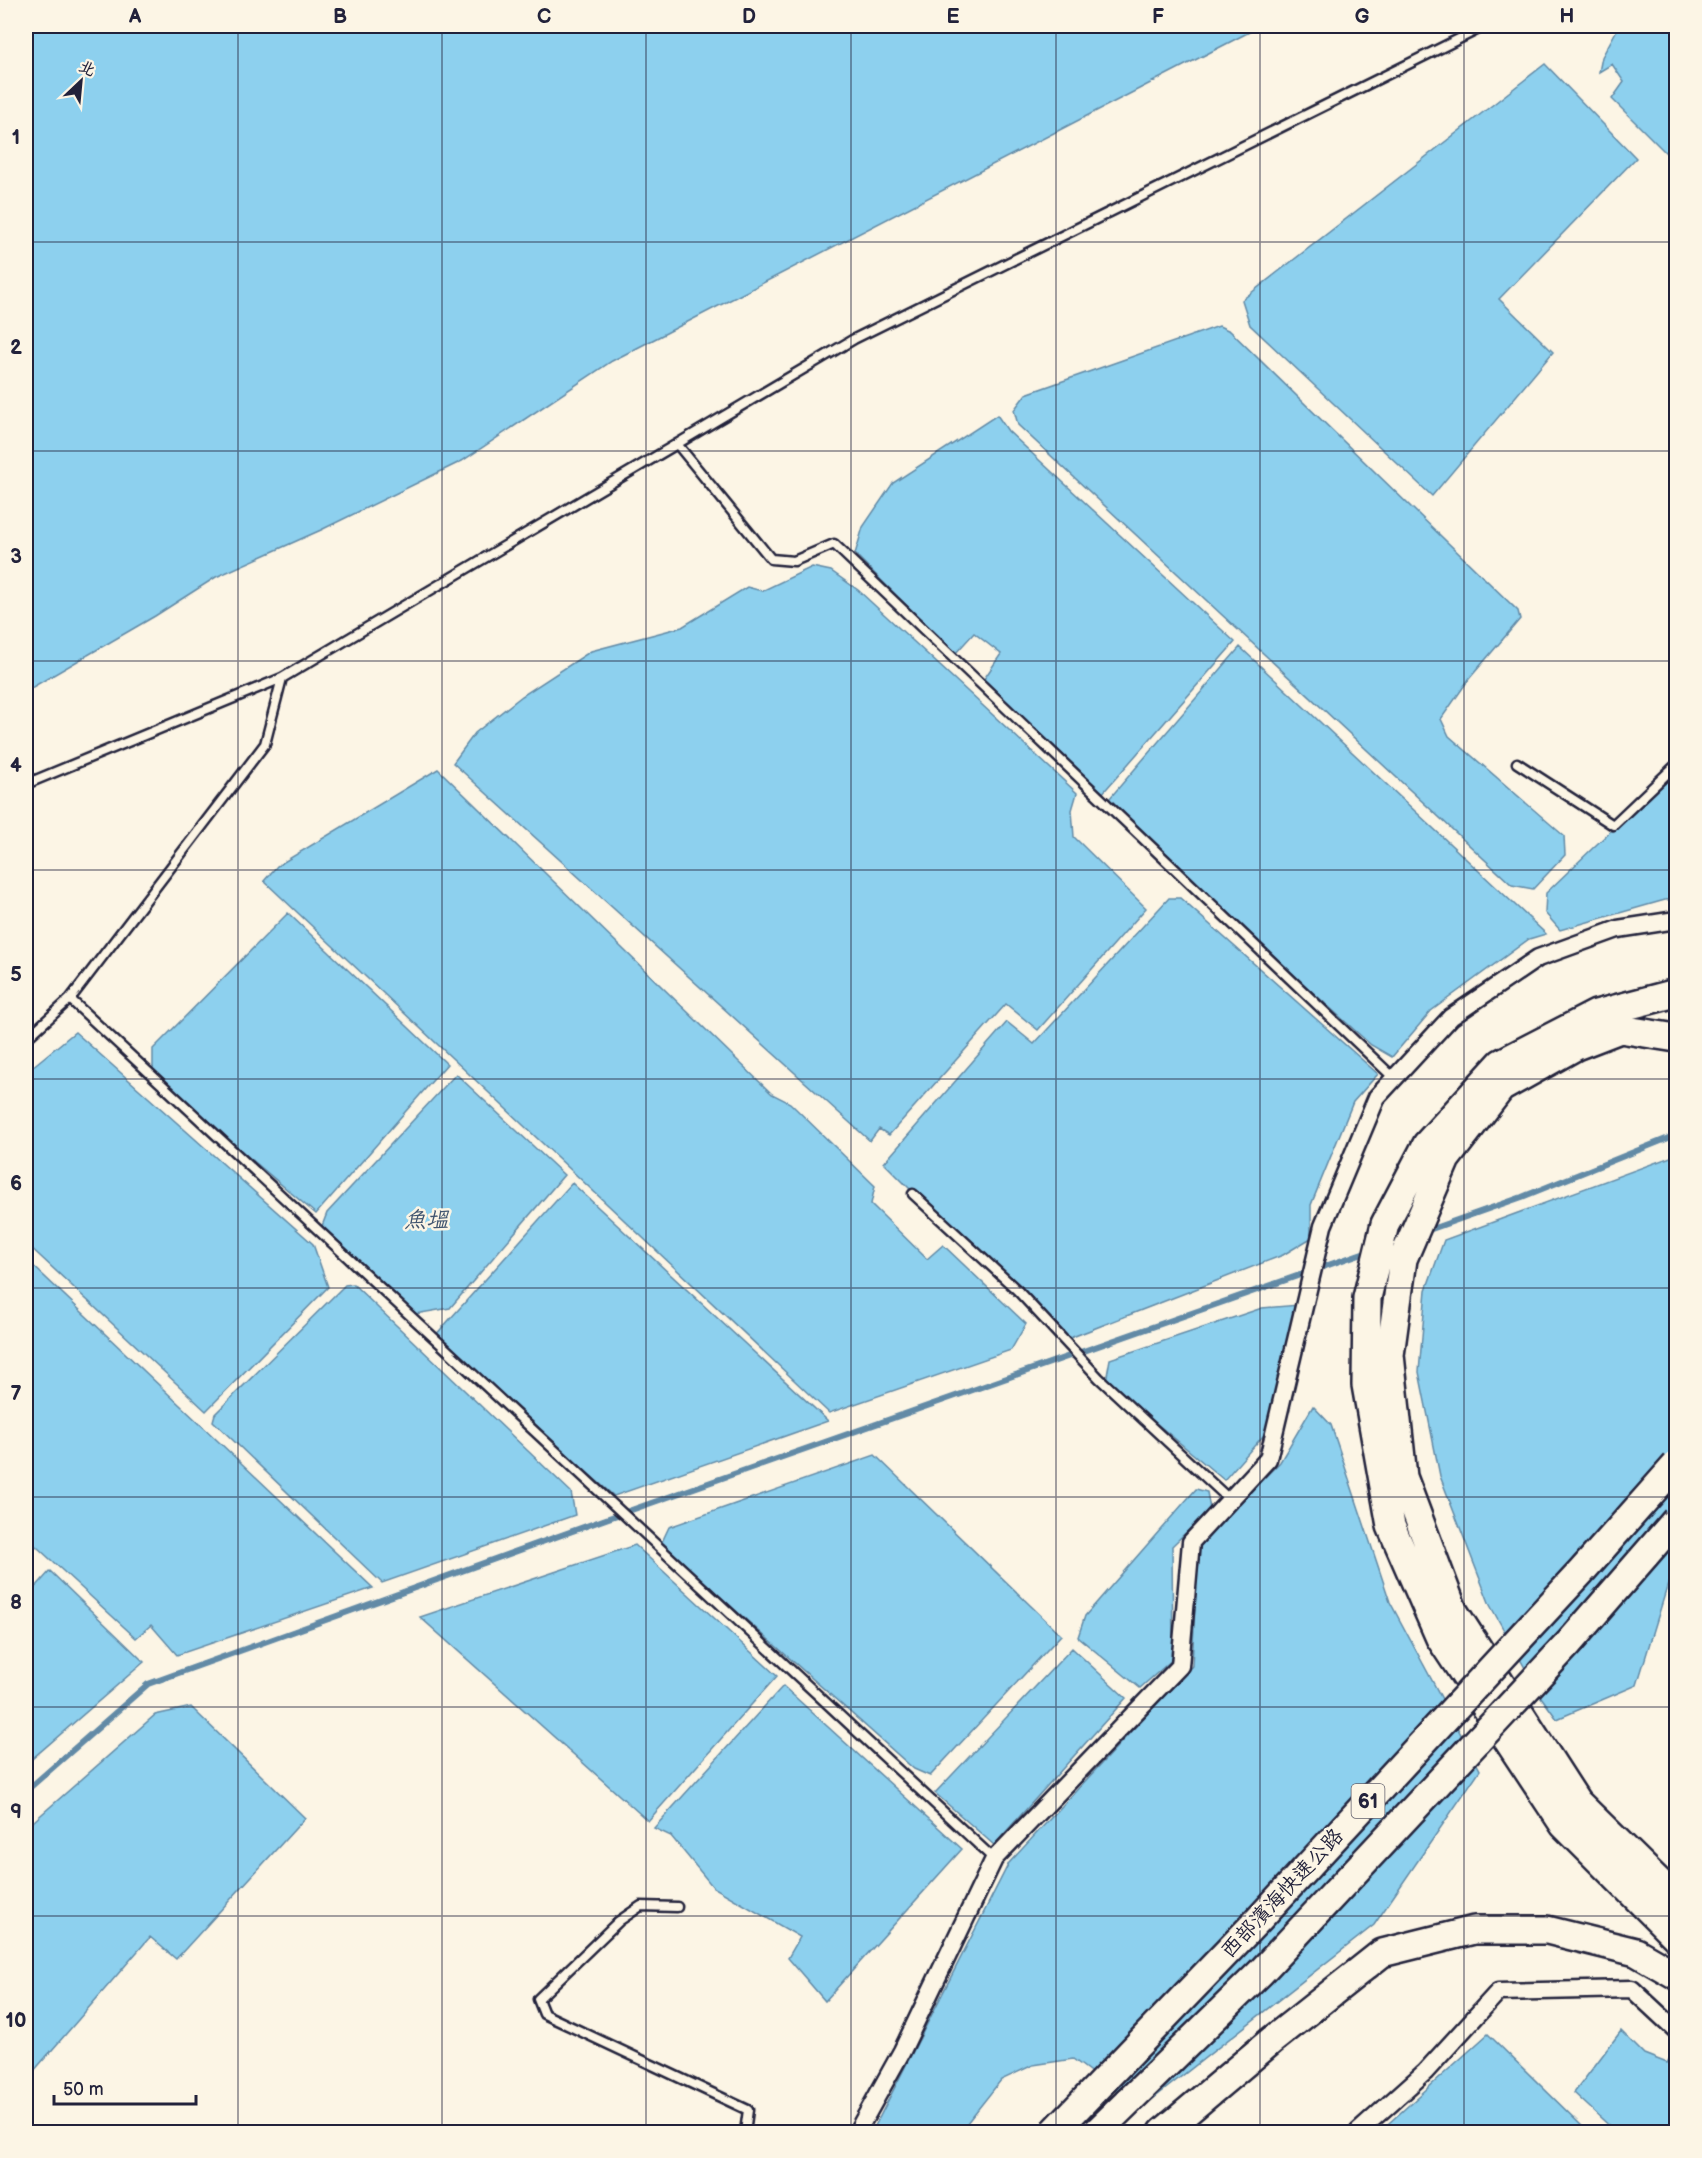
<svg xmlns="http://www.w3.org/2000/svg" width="1702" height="2158" font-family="'Balsamiq Sans','LXGW WenKai TC',sans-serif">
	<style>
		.water { fill: #8dd0ee; stroke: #628aa6; stroke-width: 1.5 }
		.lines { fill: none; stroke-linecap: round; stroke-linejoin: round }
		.stream { stroke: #628aa6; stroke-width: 6 }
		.service-casing { stroke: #22223b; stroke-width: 13 }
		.minor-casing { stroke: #22223b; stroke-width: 21 }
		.trunk-casing { stroke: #22223b; stroke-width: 32 }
		.path { stroke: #22223b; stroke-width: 4; stroke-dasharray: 1.5 4.5; stroke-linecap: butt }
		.service { stroke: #fcf5e5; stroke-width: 8 }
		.minor { stroke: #fcf5e5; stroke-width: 16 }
		.trunk { stroke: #fcf5e5; stroke-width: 27 }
		.trunk-bridge-casing { stroke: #22223b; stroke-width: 32; stroke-linecap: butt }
		.trunk-bridge { stroke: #fcf5e5; stroke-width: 27 }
		.grid { fill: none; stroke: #22223b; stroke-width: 1.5; stroke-opacity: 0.55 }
		.labels { text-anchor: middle; stroke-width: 5; stroke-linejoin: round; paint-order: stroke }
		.shield { fill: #fcf5e5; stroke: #63616e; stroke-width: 1.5 }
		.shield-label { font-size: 20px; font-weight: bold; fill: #22223b }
		.street-label { font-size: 21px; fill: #22223b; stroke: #fcf5e5 }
		.water-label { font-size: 22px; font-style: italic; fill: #425671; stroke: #fcf5e5 }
		.neatline { fill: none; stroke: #22223b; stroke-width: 2 }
		.grid-label { font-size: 20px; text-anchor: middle; font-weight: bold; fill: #22223b }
	</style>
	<rect width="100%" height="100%" fill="#fcf5e5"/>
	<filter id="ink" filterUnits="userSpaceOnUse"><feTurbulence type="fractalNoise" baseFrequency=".0167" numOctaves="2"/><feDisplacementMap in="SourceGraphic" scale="12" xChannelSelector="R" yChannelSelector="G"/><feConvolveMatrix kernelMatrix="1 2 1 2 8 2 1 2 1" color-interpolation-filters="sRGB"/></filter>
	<g filter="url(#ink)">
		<path class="water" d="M 26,26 L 1261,26 L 612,361 L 462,461 L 321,530 L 216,577 L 155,616 L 26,691 Z
			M 1619,26 L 1676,26 L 1676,163 L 1612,99 L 1624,82 L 1612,64 L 1599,72 L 1602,57 Z
			M 1545,64 L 1636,158 L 1499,299 L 1553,352 L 1432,496 L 1250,325 L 1242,300 Z
			M 1219,326 L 1230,331 L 1518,611 L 1520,619 L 1469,679 L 1441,719 L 1449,736 L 1564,836 L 1565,855 L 1533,889 L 1512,885 L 1018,425 L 1014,410 L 1026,394 Z
			M 997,415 L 1008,431 L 1235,642 L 1101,795 L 982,682 L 1001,654 L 974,633 L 955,654 L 855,554 L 863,527 L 893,483 Z
			M 812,567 L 831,571 L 858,590 L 1077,793 L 1072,810 L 1074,837 L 1146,908 L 1038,1030 L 1006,1004 L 889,1135 L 879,1129 L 870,1141 L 453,763 L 475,733 L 522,696 L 591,651 L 682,627 L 747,587 L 762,591 Z
			M 1240,647 L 1546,934 L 1529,939 L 1431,1011 L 1392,1057 L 1371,1045 L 1118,816 L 1109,799 Z
			M 438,769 L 772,1094 L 790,1103 L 875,1186 L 871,1204 L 927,1259 L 943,1245 L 1026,1324 L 1011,1350 L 829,1413 L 264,881 L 277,866 Z
			M 1670,774 L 1676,774 L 1676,899 L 1665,900 L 1560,930 L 1545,913 L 1546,893 Z
			M 1169,898 L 1180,898 L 1378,1074 L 1353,1102 L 1311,1205 L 1311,1238 L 1283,1255 L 1062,1341 L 884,1163 L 1007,1022 L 1034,1044 Z
			M 288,913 L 447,1064 L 316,1214 L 153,1076 L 153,1049 Z
			M 75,1032 L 313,1244 L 328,1287 L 206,1411 L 26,1243 L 26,1072 Z
			M 456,1074 L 564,1175 L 450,1308 L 415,1314 L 322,1226 L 327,1213 Z
			M 1676,1155 L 1676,1558 L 1637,1685 L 1557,1719 L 1541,1697 L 1490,1605 L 1440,1476 L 1419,1372 L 1426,1290 L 1444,1240 Z
			M 572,1183 L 828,1421 L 614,1496 L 433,1338 Z
			M 26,1259 L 373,1588 L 177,1655 L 151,1625 L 136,1638 L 26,1537 Z
			M 353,1284 L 571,1492 L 575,1515 L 382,1583 L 213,1421 L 215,1414 L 345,1285 Z
			M 1299,1305 L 1264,1435 L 1224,1480 L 1106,1381 L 1110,1359 L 1262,1308 Z
			M 1313,1406 L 1331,1425 L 1390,1602 L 1480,1770 L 1374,1925 L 1140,2109 L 1073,2059 L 1033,2065 L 1001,2080 L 963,2128 L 942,2128 L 937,2132 L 872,2132 L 1009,1863 L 1192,1666 L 1198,1545 L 1280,1462 Z
			M 875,1455 L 1061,1635 L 930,1776 L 914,1769 L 661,1544 L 669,1527 Z
			M 1196,1489 L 1207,1492 L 1210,1509 L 1172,1546 L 1173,1659 L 1140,1688 L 1078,1637 L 1085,1616 Z
			M 635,1545 L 777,1676 L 648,1821 L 420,1617 Z
			M 50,1571 L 144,1662 L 26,1764 L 26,1598 Z
			M 1072,1648 L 1126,1698 L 994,1845 L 935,1793 Z
			M 783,1686 L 962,1849 L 825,2001 L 788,1958 L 800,1937 L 713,1887 L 671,1836 L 654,1828 Z
			M 191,1707 L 305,1818 L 176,1959 L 150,1937 L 26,2080 L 26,1828 L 155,1715 Z
			M 1621,2031 L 1644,2054 L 1667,2063 L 1675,2048 L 1676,2049 L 1676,2132 L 1616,2132 L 1574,2093 Z
			M 1488,2034 L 1588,2132 L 1379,2132 Z"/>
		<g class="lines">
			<path class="stream" d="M 1423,1232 L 1522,1197 L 1676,1135
				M 26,1791 L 148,1684 L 603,1520 L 1371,1250"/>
			<defs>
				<path id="service" d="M 677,444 L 771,559 L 794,561 L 834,544 L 1394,1078
					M 1517,763 L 1613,825 L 1676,765
					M 26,784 L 282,678 L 854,339 L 1485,26
					M 70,999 L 994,1859
					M 26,1039 L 70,999 L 265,744 L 282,678
					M 913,1194 L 1017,1290 L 1099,1378 L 1230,1500
					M 677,1907 L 641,1906 L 619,1921 L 538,1999 L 544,2014 L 748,2110 L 745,2132"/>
				<path id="minor" d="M 857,2132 L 902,2051 L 994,1859 L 1180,1666 L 1191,1542 L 1268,1459 L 1323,1226 L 1377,1097 L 1451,1017 L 1538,958 L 1618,929 L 1676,920
					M 1358,2132 L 1425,2072 L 1498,1992 L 1632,1989 L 1676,2030"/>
				<path id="trunk" d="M 1676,993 L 1596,1014 L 1501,1063 L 1427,1144 L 1385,1224 L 1367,1298 L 1366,1385 L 1391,1526 L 1440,1638 L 1564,1825 L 1676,1937
					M 1676,1038 L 1620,1029 L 1576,1046 L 1501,1088 L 1446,1159 L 1403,1259 L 1390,1355 L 1403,1477 L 1453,1610 L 1577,1802 L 1676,1899
					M 1163,2132 L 1271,2041 L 1382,1953 L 1474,1930 L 1547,1930 L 1636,1952 L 1676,1975"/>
			</defs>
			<use href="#service" class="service-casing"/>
			<use href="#minor" class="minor-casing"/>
			<use href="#trunk" class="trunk-casing"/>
			<path class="path" d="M 26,2127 L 32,2132"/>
			<use href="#service" class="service"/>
			<use href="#minor" class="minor"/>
			<use href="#trunk" class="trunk"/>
			<defs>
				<path id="trunk-bridge" d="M 1054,2132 L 1259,1919 L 1581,1572 L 1676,1465
					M 1097,2132 L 1261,1972 L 1569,1643 L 1676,1520"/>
			</defs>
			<use href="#trunk-bridge" class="trunk-bridge-casing"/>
			<use href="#trunk-bridge" class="trunk-bridge"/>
		</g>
	</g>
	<path class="grid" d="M 238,26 L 238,2132M 442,26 L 442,2132M 646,26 L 646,2132M 851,26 L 851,2132M 1056,26 L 1056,2132M 1260,26 L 1260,2132M 1464,26 L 1464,2132M 26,242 L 1676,242M 26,451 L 1676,451M 26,661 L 1676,661M 26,870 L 1676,870M 26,1079 L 1676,1079M 26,1288 L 1676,1288M 26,1497 L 1676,1497M 26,1707 L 1676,1707M 26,1916 L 1676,1916"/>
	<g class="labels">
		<rect class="shield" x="1351.5" y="1784" width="33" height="34" rx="4.5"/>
		<g class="shield-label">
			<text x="1368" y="1808">61</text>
		</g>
		<g class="street-label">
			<text transform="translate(1282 1893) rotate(-47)" y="7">西部濱海快速公路</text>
		</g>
		<g class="water-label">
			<text x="426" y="1227">魚塭</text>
		</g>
	</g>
	<rect width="1702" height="2158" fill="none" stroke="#fcf5e5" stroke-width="66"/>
	<g transform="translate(81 81) rotate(26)" stroke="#fcf5e5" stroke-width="4.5" paint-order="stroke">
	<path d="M0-4.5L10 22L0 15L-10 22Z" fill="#22223b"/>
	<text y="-9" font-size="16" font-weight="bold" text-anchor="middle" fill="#22223b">北</text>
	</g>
	<path d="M54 2095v9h142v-9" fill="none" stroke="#22223b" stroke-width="3"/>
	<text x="63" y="2095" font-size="18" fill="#22223b" stroke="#fcf5e5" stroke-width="4.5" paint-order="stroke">50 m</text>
	<rect x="33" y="33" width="1636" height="2092" class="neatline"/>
	<g class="grid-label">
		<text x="135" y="23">A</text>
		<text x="340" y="23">B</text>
		<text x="544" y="23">C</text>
		<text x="749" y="23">D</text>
		<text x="953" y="23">E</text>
		<text x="1158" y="23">F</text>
		<text x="1362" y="23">G</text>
		<text x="1567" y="23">H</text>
		<text x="16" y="144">1</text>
		<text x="16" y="354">2</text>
		<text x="16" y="563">3</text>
		<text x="16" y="772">4</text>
		<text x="16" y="981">5</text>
		<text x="16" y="1190">6</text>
		<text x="16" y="1400">7</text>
		<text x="16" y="1609">8</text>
		<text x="16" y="1818">9</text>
		<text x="16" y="2027">10</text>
	</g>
</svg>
